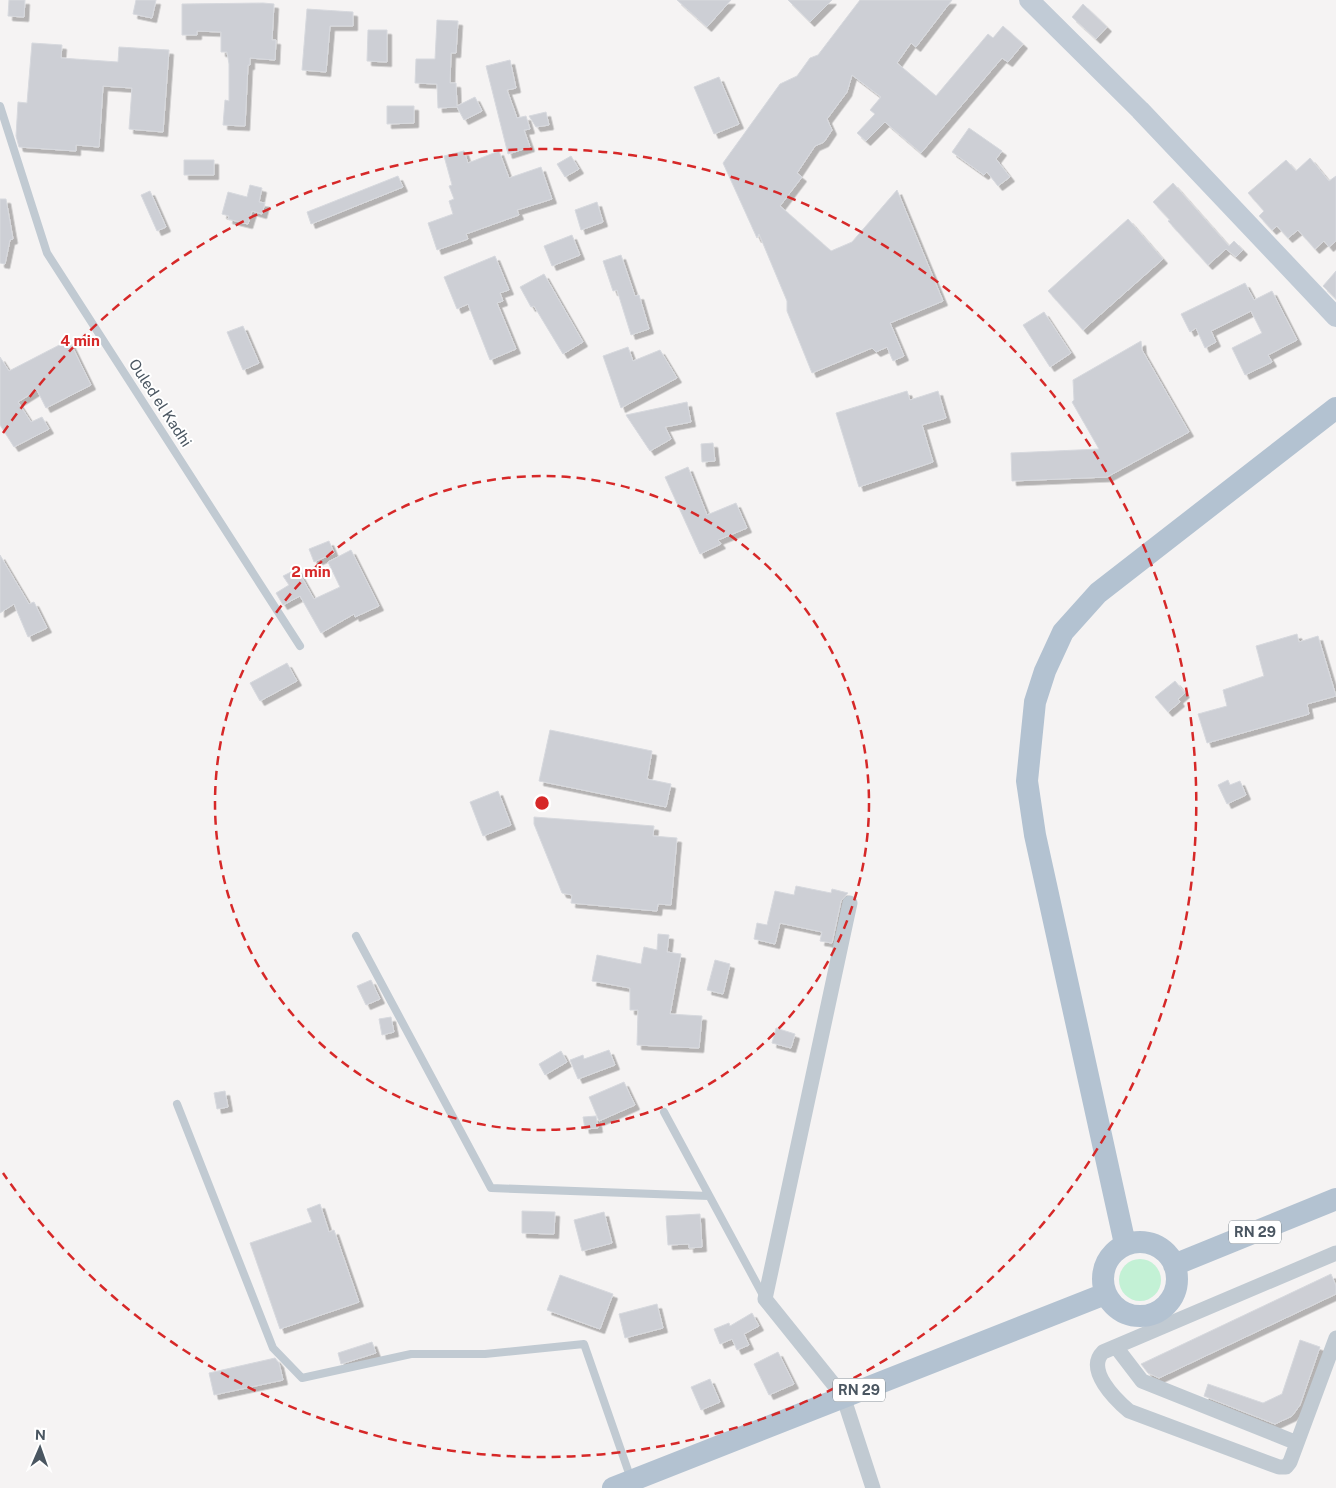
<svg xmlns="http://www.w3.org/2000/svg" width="1336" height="1488" font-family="'Public Sans',sans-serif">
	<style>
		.green { fill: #c3f1d5 }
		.building { fill: #cdcfd5; stroke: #d7d9de; filter: url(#shadow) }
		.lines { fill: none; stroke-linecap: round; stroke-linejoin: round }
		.lane { stroke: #c1cad2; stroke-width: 8 }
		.street { stroke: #c1cad2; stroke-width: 15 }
		.secondary { stroke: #c1cbd6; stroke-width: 20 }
		.primary { stroke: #b3c2d1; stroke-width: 22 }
		.ring { fill: none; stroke: #d62828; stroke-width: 2.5; stroke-dasharray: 9 6 }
		.labels { text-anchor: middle; stroke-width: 4; stroke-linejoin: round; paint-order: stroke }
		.shield { fill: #fff; stroke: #808990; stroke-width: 1 }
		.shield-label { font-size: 14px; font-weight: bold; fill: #4a5661 }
		.street-label { font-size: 15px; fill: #4a5661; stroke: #fff }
		.centre { fill: #d62828; stroke: #fff; stroke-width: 2.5 }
		.ring-label { font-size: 15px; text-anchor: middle; font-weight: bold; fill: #d62828; stroke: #fff; stroke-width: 4; stroke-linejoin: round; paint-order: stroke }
	</style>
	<defs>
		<filter id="shadow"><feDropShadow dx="4.5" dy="4.5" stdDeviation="0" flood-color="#0004"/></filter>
	</defs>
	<rect width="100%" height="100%" fill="#f5f3f3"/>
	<path class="green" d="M1119 1280a21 21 0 1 1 42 0a21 21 0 1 1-42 0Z"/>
	<path class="building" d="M 9,0 L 25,0 L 24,17 L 8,16 Z
		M 136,0 L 156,0 L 152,18 L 133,14 Z
		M 677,0 L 731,0 L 707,27 Z
		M 788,0 L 832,0 L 810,22 Z
		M 860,0 L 952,0 L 916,47 L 911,43 L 897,63 L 936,96 L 988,34 L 993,38 L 1003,26 L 1023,44 L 1008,62 L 1002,58 L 921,153 L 885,122 L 866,141 L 857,133 L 875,114 L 870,110 L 881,97 L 852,75 L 847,92 L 827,119 L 832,130 L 824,142 L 815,146 L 797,173 L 802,177 L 780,206 L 831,251 L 852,242 L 897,190 L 943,301 L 890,323 L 904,356 L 893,361 L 887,347 L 876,352 L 872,348 L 812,373 L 787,311 L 787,301 L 759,234 L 757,238 L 723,163 L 780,84 L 797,76 L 810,58 L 818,55 Z
		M 263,3 L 274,4 L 272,40 L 276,40 L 275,60 L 250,58 L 250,65 L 248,65 L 245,126 L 223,125 L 225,100 L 229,101 L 229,64 L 227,52 L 221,52 L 221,32 L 197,31 L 197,35 L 182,35 L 182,4 Z
		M 1083,4 L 1107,27 L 1096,39 L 1072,17 Z
		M 307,9 L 353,12 L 353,26 L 330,26 L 326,72 L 302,70 Z
		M 437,20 L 458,21 L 456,53 L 451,53 L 450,83 L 456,83 L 457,106 L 475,97 L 482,111 L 464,120 L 457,107 L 438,108 L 437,84 L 415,83 L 416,59 L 435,59 Z
		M 368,30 L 387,30 L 387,62 L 367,61 Z
		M 32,43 L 62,45 L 61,58 L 118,62 L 119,47 L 169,50 L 163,132 L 129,129 L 132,88 L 103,86 L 99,147 L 76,145 L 76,151 L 19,147 L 16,136 L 18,102 L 27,103 Z
		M 510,60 L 516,88 L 507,90 L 517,118 L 526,116 L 530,129 L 524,130 L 530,147 L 508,154 L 486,66 Z
		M 719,77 L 739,124 L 714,134 L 694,87 Z
		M 387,106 L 414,106 L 414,123 L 387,124 Z
		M 546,112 L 549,125 L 536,127 L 529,116 Z
		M 969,128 L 1002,151 L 996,159 L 1010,177 L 998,186 L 987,172 L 984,175 L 952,152 Z
		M 464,151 L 468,163 L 499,151 L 509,178 L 541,167 L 552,199 L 517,210 L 519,215 L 466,234 L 468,239 L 437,250 L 428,223 L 453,214 L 449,201 L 454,199 L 449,186 L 452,185 L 444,156 Z
		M 571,156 L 579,169 L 565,177 L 557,164 Z
		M 1310,158 L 1329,181 L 1336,176 L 1336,241 L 1329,247 L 1324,241 L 1315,249 L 1298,230 L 1288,238 L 1277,226 L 1272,230 L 1259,216 L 1264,211 L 1248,193 L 1286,160 L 1296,171 Z
		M 184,160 L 214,160 L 214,175 L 184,175 Z
		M 398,176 L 403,187 L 311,224 L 307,212 Z
		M 1173,183 L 1229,246 L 1234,241 L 1243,250 L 1236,257 L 1226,249 L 1208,265 L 1168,221 L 1170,220 L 1153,202 Z
		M 250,185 L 262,188 L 259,202 L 265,203 L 262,214 L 252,211 L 248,224 L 228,219 L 229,216 L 222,214 L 228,192 L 247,197 Z
		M 150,191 L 166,227 L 157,231 L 141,195 Z
		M 0,199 L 6,199 L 13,239 L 10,240 L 5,264 L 0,263 Z
		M 597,202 L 603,222 L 581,230 L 575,210 Z
		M 1128,219 L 1163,259 L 1083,330 L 1048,291 Z
		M 572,235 L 580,255 L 552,266 L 544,246 Z
		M 621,255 L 635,296 L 639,295 L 649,329 L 631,335 L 617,290 L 613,291 L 603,261 Z
		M 495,256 L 509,290 L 500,293 L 503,301 L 497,303 L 516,349 L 490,360 L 468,304 L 457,309 L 444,277 Z
		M 1336,271 L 1336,299 L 1323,286 Z
		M 544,274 L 583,342 L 563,354 L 534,306 L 531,307 L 520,287 Z
		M 1245,283 L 1254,300 L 1272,291 L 1297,340 L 1268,355 L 1272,362 L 1245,375 L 1232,348 L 1262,333 L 1251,311 L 1211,331 L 1216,342 L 1205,348 L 1196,328 L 1190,332 L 1181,314 Z
		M 1044,312 L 1071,353 L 1050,367 L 1023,325 Z
		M 243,326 L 259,363 L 243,370 L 227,332 Z
		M 69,340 L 91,385 L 46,408 L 37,390 L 18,402 L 31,422 L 42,417 L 49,429 L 14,447 L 0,425 L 0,357 L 9,371 Z
		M 1141,341 L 1142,350 L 1189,432 L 1107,477 L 1012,481 L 1011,453 L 1099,449 L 1072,402 L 1074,400 L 1073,380 Z
		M 628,347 L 633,361 L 660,350 L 677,378 L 621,408 L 603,356 Z
		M 907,391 L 910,400 L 938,391 L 946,418 L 922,425 L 933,462 L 859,487 L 836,413 Z
		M 687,402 L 691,422 L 665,427 L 671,439 L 650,451 L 626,415 Z
		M 713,443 L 715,461 L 702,462 L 701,444 Z
		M 688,467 L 707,515 L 736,503 L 747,528 L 718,540 L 721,544 L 700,554 L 665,477 Z
		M 329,541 L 334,553 L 314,562 L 309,549 Z
		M 351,550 L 379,606 L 355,617 L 354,614 L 321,633 L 300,596 L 283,605 L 276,593 L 289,585 L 283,576 L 297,569 L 314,599 L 340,587 L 328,562 Z
		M 0,555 L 29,604 L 34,602 L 47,628 L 28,637 L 14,604 L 0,613 Z
		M 1297,634 L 1299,642 L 1318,636 L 1336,696 L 1307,704 L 1309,714 L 1207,743 L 1198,714 L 1227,706 L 1223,690 L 1264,676 L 1256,646 Z
		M 287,663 L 297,681 L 260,701 L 250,683 Z
		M 1175,681 L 1185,693 L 1178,699 L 1180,702 L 1168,712 L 1155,697 Z
		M 550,730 L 652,751 L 647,779 L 671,784 L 666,807 L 539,781 Z
		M 1228,780 L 1230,785 L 1240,781 L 1246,795 L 1227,804 L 1218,785 Z
		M 498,791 L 511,825 L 483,836 L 470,802 Z
		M 534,817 L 654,826 L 653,836 L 677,838 L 671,905 L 658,904 L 657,911 L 571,903 L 572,895 L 562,893 L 534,824 Z
		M 796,886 L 831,893 L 832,889 L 848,893 L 841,901 L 832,943 L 820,941 L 822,932 L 780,923 L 775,944 L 754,939 L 757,923 L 767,925 L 775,891 L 794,895 Z
		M 658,934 L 669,935 L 667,952 L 681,954 L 670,1014 L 702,1016 L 699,1048 L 637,1045 L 638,1010 L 630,1010 L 630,988 L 592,981 L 597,955 L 641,964 L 644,947 L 657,950 Z
		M 715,960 L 730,964 L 723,994 L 707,990 Z
		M 371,980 L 380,999 L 366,1005 L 357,986 Z
		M 391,1017 L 394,1032 L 382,1035 L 379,1019 Z
		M 776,1028 L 795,1034 L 791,1048 L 772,1043 Z
		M 609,1050 L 615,1065 L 578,1079 L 570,1060 L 583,1055 L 584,1059 Z
		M 561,1051 L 567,1062 L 545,1075 L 539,1064 Z
		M 624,1082 L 635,1105 L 599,1121 L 589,1097 Z
		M 225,1091 L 228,1107 L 217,1109 L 214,1093 Z
		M 596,1116 L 598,1128 L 585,1129 L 583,1117 Z
		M 320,1204 L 329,1232 L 334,1230 L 359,1302 L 280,1329 L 250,1243 L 312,1222 L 307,1209 Z
		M 522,1211 L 555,1212 L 554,1234 L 522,1233 Z
		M 604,1212 L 612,1243 L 582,1251 L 574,1220 Z
		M 700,1214 L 702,1247 L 689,1248 L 689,1244 L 668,1245 L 666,1216 Z
		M 1331,1274 L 1336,1286 L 1336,1294 L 1159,1378 L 1148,1373 L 1141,1364 Z
		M 560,1275 L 613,1294 L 600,1329 L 547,1310 Z
		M 657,1304 L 663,1328 L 625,1338 L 619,1314 Z
		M 752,1313 L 759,1326 L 744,1334 L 749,1345 L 737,1350 L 732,1339 L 720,1344 L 714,1329 L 729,1323 L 730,1326 Z
		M 1300,1340 L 1320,1347 L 1300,1405 L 1292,1416 L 1275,1424 L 1204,1396 L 1208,1384 L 1263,1403 L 1282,1394 Z
		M 372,1342 L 376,1353 L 341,1364 L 338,1353 Z
		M 778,1352 L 794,1384 L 769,1395 L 754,1364 Z
		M 275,1358 L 279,1363 L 283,1380 L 214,1395 L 209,1373 Z
		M 710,1379 L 720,1402 L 701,1410 L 691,1387 Z"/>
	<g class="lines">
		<path class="lane" d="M 0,106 L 47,253 L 300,646
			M 356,936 L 491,1188 L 709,1196
			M 177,1104 L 273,1348 L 302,1378 L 411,1354 L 485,1354 L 584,1344 L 631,1479
			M 664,1112 L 764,1297"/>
		<path class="street" d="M 850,903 L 765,1299 L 843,1396 L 873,1488
			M 1336,1253 L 1103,1352 C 1085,1370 1116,1400 1129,1411 L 1279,1467 L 1286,1467 L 1290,1462 L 1336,1338
			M 1116,1347 L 1142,1381 L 1297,1443"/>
		<path class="secondary" d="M 1029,0 L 1140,110 L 1336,317"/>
		<path class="primary" d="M1103 1279a37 37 0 1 1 74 0a37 37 0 1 1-74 0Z
			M 1125,1244 L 1035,835 L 1027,781 L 1035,702 L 1045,671 L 1063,632 L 1098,593 L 1336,408
			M 1174,1265 L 1336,1199
			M 613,1488 L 1105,1294"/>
	</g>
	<g class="ring">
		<circle cx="542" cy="803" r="327"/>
		<path d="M3 433A654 654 0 1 1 3 1173"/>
	</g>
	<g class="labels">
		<g class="shield">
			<rect x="1229" y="1220.5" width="52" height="23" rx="4"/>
			<rect x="833" y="1378.5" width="52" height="23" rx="4"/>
		</g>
		<g class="shield-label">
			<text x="1255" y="1237">RN 29</text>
			<text x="859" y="1395">RN 29</text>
		</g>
		<g class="street-label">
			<text transform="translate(160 403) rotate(57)" y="5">Ouled el Kadhi</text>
		</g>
	</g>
	<circle cx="542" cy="803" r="8" class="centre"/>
	<g class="ring-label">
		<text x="80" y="346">4 min</text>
		<text x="311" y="577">2 min</text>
	</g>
	<g transform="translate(40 1448) rotate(2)" stroke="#ffffff" stroke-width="4" paint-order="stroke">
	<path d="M0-4L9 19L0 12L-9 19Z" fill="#4a5661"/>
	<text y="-8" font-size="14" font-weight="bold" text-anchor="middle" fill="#4a5661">N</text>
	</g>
</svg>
